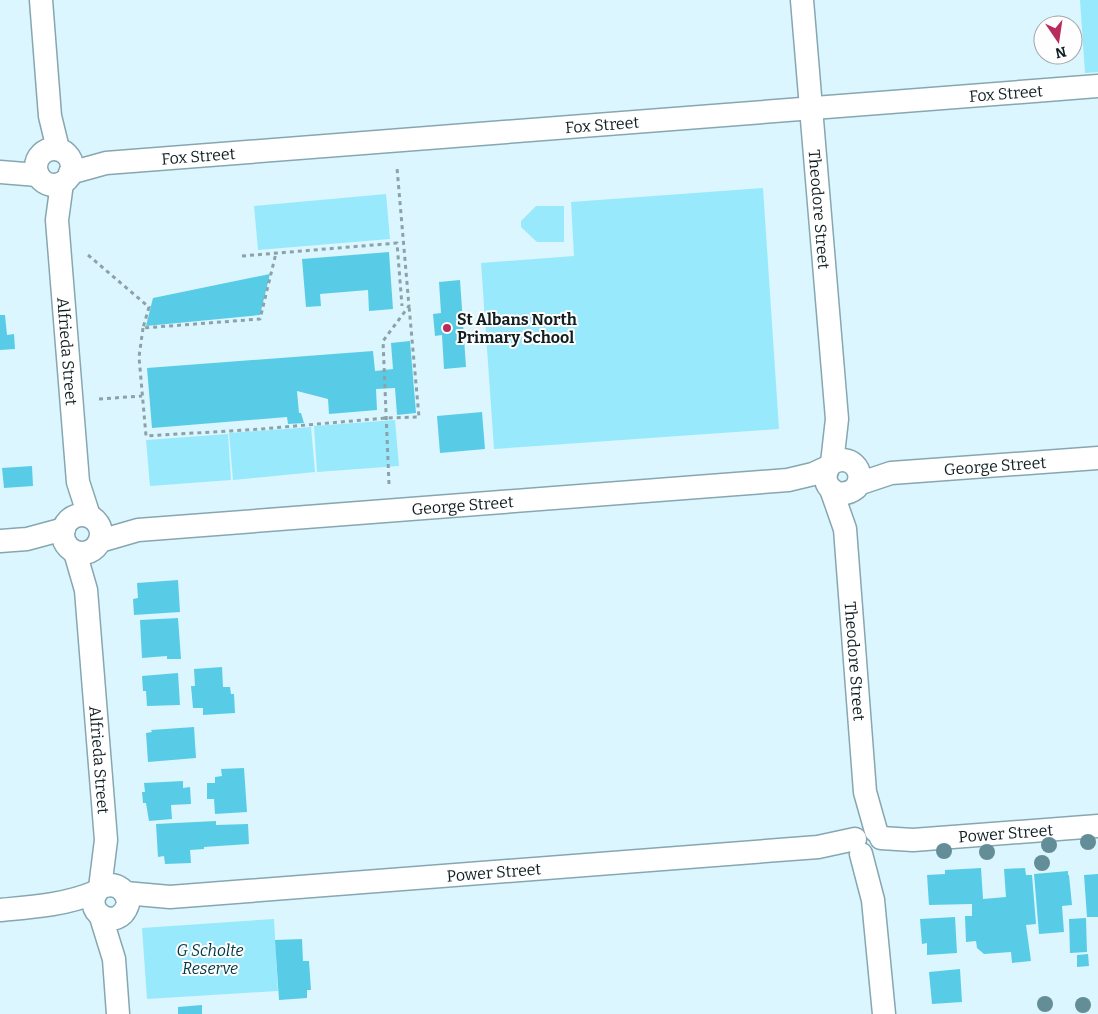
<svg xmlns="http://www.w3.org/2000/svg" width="1098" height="1014" font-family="Bitter,serif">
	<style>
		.green { fill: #99e9fd }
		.building { fill: #58cce7 }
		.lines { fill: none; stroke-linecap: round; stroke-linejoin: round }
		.street-casing { stroke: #87a7b0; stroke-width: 25 }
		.path { stroke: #8ca2a8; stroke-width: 3; stroke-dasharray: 4 4; stroke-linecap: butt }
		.street { stroke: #fff; stroke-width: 22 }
		.tree { fill: #638e98 }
		.poi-dot { fill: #b92b5c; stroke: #fefefe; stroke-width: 2 }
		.labels { text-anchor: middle; stroke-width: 4; stroke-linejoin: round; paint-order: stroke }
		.street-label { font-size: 16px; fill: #121f22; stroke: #fefefe }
		.poi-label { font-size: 16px; font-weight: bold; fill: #121f22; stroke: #fefefe; text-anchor: start }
		.park-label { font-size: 16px; font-style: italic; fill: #003944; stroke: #fefefe }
	</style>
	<rect width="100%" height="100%" fill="#dbf6fe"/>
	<path class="green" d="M 1080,0 L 1098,0 L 1098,72 L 1085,73 Z
		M 763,188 L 779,429 L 494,449 L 481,263 L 574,256 L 571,202 Z
		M 386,194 L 390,239 L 258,250 L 254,206 Z
		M 536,206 L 564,206 L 564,242 L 537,242 L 521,227 L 521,221 Z
		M 395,420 L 399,466 L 317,472 L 314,426 Z
		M 311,427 L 315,472 L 233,480 L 229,433 Z
		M 228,434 L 231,480 L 150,486 L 146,440 Z
		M 274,919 L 278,991 L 147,999 L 142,928 Z"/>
	<path class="building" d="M 389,252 L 393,309 L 369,311 L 368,290 L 320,294 L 321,306 L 306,307 L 302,259 Z
		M 270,274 L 260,315 L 146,326 L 153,298 Z
		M 460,280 L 466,367 L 444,369 L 442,335 L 435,336 L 433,314 L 441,313 L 439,282 Z
		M 0,315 L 5,315 L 7,335 L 14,334 L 15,349 L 0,350 Z
		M 410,341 L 416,413 L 397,415 L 395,388 L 376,389 L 377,410 L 329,414 L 328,399 L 297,391 L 299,413 L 301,413 L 304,423 L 288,424 L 287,417 L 152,428 L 147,368 L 373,351 L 375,371 L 393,369 L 391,343 Z
		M 482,412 L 485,449 L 440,453 L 437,416 Z
		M 32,466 L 33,486 L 4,488 L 2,468 Z
		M 178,580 L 180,612 L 134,615 L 133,599 L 138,598 L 137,583 Z
		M 178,618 L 181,659 L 167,659 L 167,656 L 142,658 L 140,620 Z
		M 222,667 L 223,687 L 230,687 L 231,694 L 234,694 L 235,713 L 203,715 L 203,708 L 193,708 L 191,686 L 195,686 L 194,669 Z
		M 178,673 L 180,705 L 147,706 L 146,691 L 143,691 L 142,676 Z
		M 194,727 L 196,758 L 148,762 L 146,733 L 152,732 L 151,730 Z
		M 244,768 L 247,812 L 215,814 L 214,799 L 207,799 L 207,783 L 215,783 L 215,777 L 222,776 L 221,769 Z
		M 183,781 L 183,788 L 190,787 L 191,804 L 171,805 L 172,819 L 149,821 L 146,803 L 143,803 L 142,792 L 145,792 L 144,783 Z
		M 216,821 L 216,825 L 248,824 L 249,844 L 204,847 L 204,849 L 190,850 L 191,863 L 165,864 L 164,856 L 158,857 L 156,824 Z
		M 981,868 L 983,899 L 1006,897 L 1004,869 L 1025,868 L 1026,875 L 1032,875 L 1036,924 L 1026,925 L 1031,961 L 1012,963 L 1011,952 L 984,954 L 977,948 L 976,941 L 966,942 L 965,916 L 972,916 L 972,904 L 929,905 L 927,875 L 945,874 L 945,870 Z
		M 1068,871 L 1068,875 L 1069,875 L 1072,905 L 1062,906 L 1064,932 L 1039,934 L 1034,874 Z
		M 1098,874 L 1098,917 L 1087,917 L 1084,875 Z
		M 955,917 L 957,953 L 927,955 L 927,943 L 922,944 L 920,919 Z
		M 1086,918 L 1087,952 L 1070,953 L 1069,919 Z
		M 302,939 L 303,961 L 309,961 L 311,990 L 307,990 L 307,998 L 279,1000 L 275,940 Z
		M 1088,954 L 1089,966 L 1077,967 L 1077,955 Z
		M 960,969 L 962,1002 L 932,1004 L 929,972 Z
		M 202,1005 L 202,1014 L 178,1014 L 178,1007 Z"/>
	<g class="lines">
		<defs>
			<g id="street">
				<path d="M 41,0 L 50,116 L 58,149"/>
				<path id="s1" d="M 802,0 L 837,419 L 832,463 C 815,481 836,504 856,488 C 867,470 849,453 832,463"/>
				<circle cx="54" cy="167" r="18"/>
				<path d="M 0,172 L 38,175"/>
				<path id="s2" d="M 70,173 L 106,163 L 1098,86"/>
				<path id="s3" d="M 62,183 L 57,220 L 78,482 L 89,516"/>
				<path id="s4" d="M 858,484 L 891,473 L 1098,458"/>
				<path id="s5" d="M 831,489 L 845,529 L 865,792 L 876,831"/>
				<circle cx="82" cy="534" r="19"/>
				<path d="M 0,541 L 27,539 L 64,529"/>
				<path id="s6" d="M 100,541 L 138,530 L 788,480 L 813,474 L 828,467"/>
				<path id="s7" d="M 75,552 L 86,590 L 106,840 L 100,888 C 78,911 118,935 128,904 C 127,888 114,881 100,888"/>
				<path id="s8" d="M 881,838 L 913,840 L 1098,826"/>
				<path d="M 861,854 L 873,900 L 884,1014"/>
				<path id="s9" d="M 125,893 L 170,897 L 818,847 L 855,839"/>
				<path d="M 0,910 C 33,907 65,905 96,892"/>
				<path d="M 101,917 L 114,959 L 118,1014"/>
			</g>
		</defs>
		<use href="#street" class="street-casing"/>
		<path class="path" d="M 88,255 L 150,308
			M 242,256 L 397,243 L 402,306
			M 149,307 L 143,328 L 260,319 L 276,253
			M 143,328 L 139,357 L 146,436 L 261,429 L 386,418 L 419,417 L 409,306
			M 99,399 L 142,396
			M 389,484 L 383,341 L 409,306 L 397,168"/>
		<use href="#street" class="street"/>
	</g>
	<g class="tree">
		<circle cx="1088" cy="842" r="8"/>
		<circle cx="1049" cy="845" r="8"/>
		<circle cx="944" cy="851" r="8"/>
		<circle cx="987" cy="852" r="8"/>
		<circle cx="1042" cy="863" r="8"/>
		<circle cx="1045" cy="1004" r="8"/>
		<circle cx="1083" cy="1005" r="8"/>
	</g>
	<circle class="poi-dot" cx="447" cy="328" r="5"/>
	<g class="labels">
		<g class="street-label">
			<text dy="6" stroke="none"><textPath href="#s2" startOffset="940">Fox Street</textPath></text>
			<text dy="6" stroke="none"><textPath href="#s2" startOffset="535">Fox Street</textPath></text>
			<text dy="6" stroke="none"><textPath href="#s2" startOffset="130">Fox Street</textPath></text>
			<text dy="6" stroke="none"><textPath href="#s1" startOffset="210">Theodore Street</textPath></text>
			<text dy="6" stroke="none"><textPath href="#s3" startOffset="169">Alfrieda Street</textPath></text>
			<text dy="6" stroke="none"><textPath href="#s4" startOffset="139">George Street</textPath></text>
			<text dy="6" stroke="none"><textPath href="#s6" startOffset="365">George Street</textPath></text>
			<text dy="6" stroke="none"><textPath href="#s5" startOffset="175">Theodore Street</textPath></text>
			<text dy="6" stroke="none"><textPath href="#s7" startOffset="210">Alfrieda Street</textPath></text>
			<text dy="6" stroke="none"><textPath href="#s8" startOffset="125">Power Street</textPath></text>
			<text dy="6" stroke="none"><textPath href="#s9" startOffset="370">Power Street</textPath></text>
		</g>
		<g class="poi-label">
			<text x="457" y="325">St Albans North<tspan x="457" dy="18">Primary School</tspan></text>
		</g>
		<g class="park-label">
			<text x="210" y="956">G Scholte<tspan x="210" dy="18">Reserve</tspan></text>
		</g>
	</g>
	<g transform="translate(1058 40) rotate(167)"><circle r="24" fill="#fefefe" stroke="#a0a5a6"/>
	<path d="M0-4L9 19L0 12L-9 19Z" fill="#b92b5c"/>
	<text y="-8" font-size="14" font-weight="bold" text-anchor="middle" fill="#121f22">N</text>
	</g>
</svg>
